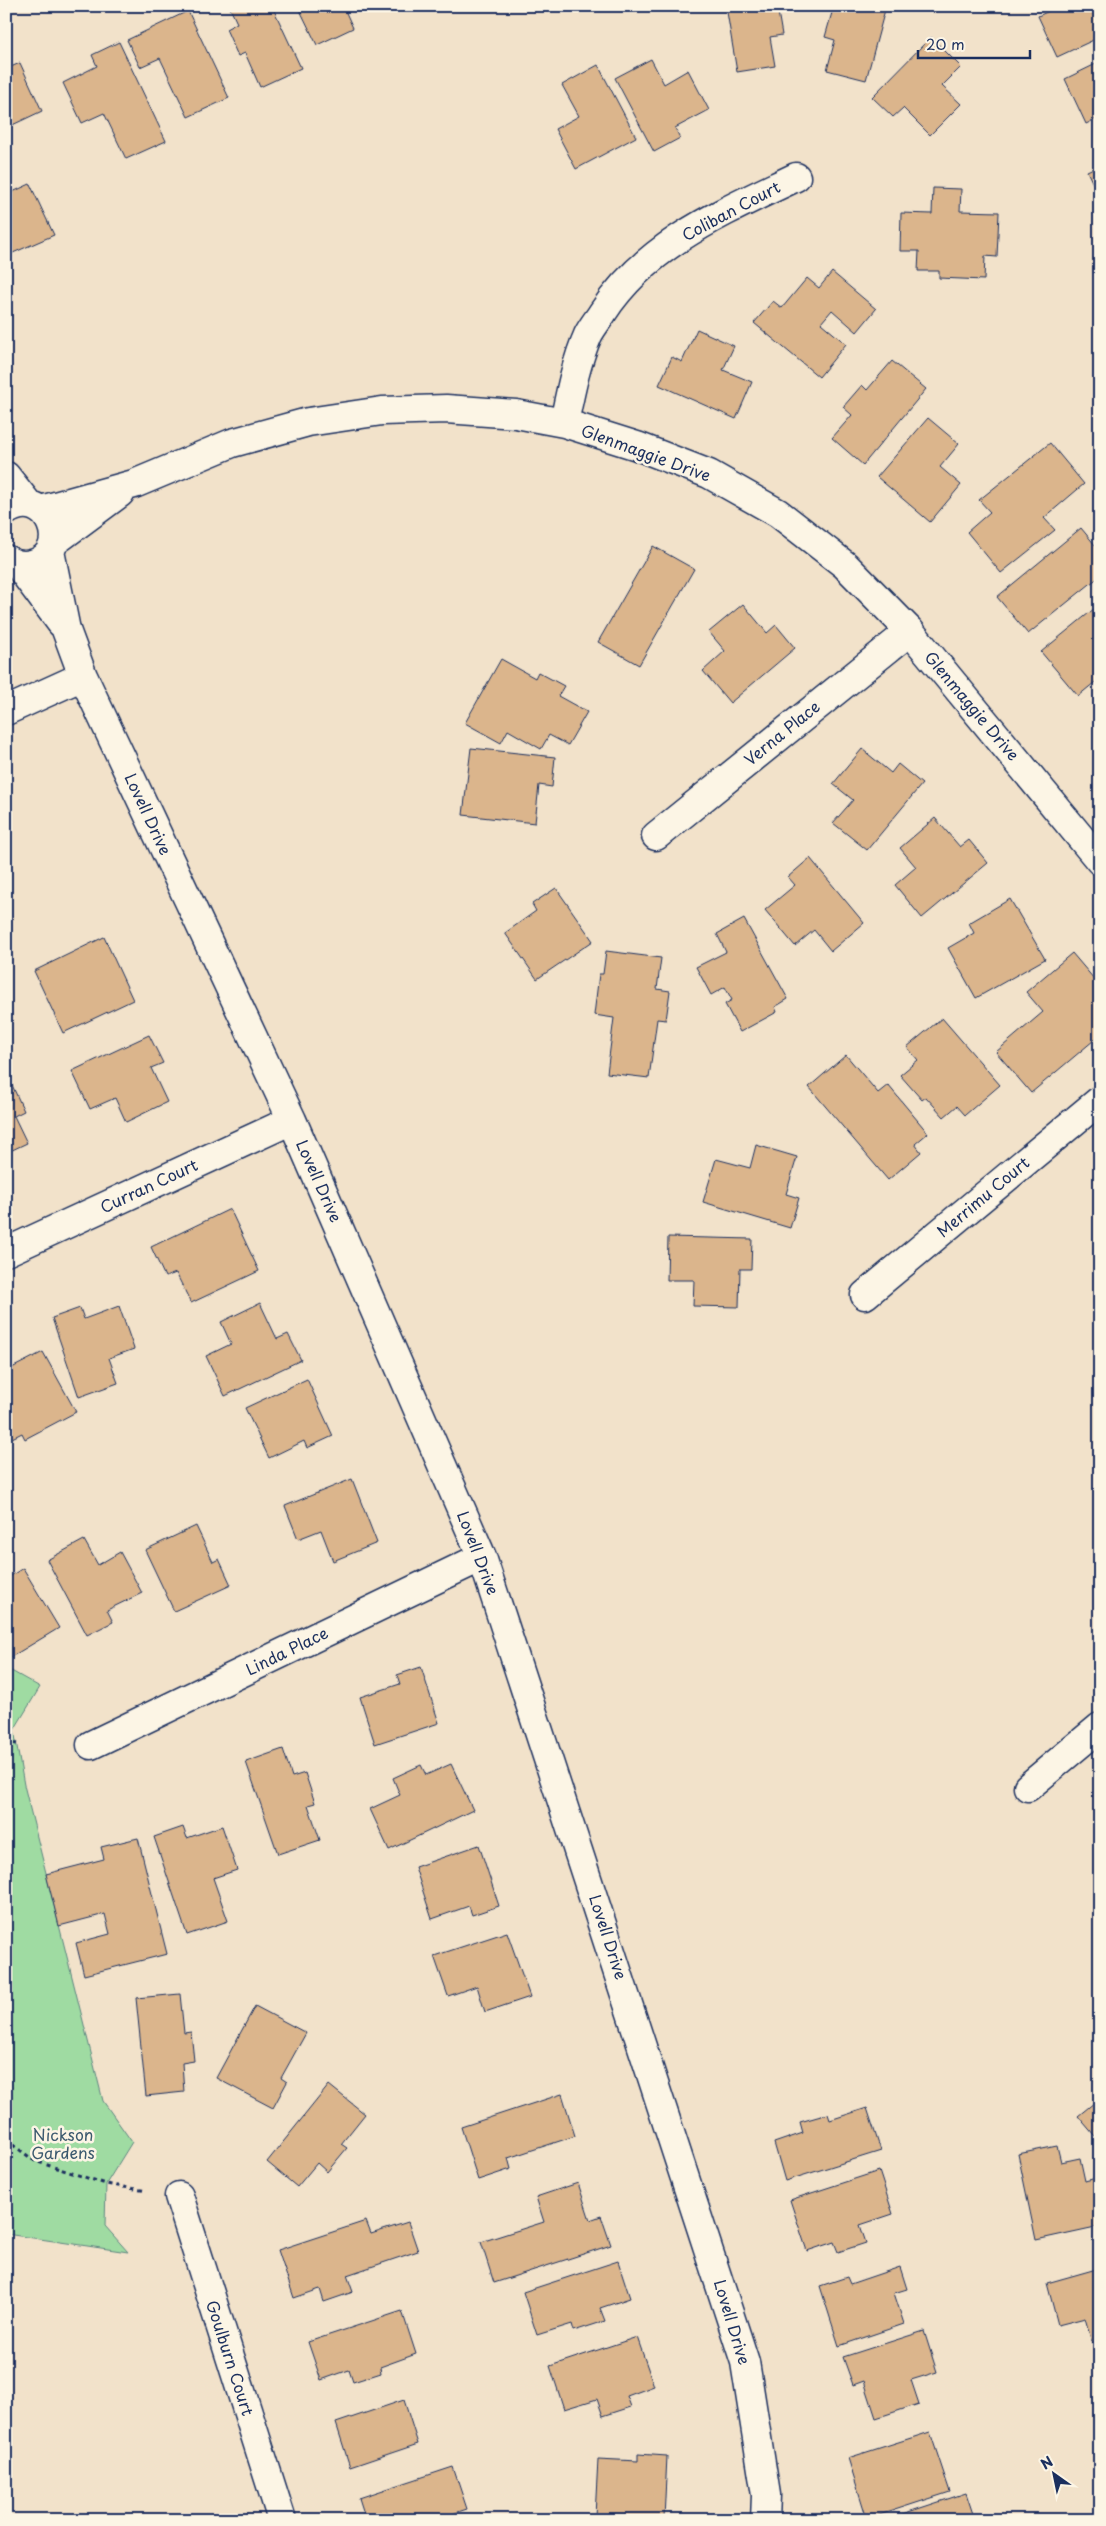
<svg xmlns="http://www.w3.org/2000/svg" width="1106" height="2526" font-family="'Playpen Sans',sans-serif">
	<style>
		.green { fill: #9fdba2; stroke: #5d8580 }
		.building { fill: #dbb58c; stroke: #1b2f5e }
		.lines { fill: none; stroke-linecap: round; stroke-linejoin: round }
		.minor-casing { stroke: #1b2f5e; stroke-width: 31 }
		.path { stroke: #1b2f5e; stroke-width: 3; stroke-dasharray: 4 4; stroke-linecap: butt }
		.minor { stroke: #fcf5e5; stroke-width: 28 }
		.labels { text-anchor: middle; stroke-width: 5; stroke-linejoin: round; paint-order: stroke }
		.street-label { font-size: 16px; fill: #1b2f5e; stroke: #fcf5e5 }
		.park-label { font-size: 16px; fill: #3c5a6f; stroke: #fcf5e5 }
	</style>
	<rect width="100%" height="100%" fill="#f2e2ca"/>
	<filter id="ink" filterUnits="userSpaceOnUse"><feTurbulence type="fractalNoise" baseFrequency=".02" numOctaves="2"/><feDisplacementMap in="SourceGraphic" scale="10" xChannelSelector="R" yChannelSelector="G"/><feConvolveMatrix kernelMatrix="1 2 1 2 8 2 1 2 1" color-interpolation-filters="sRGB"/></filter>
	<g filter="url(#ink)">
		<path class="green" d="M 6,1668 L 40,1687 L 14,1730 L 24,1785 L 103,2101 L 132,2142 L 106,2184 L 105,2226 L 128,2252 L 6,2234 Z"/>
		<path class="building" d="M 229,6 L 272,6 L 301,68 L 260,87 L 245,53 L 238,56 L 226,29 L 237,23 Z
			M 298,6 L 343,6 L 353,28 L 317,45 Z
			M 726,6 L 777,6 L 782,35 L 770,37 L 775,66 L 737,72 Z
			M 841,6 L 886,6 L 866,80 L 827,70 L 835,40 L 825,37 L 833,9 L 840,10 Z
			M 1060,6 L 1097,6 L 1100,13 L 1100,37 L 1057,57 L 1038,16 Z
			M 188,11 L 229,98 L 188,117 L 160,58 L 140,67 L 127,40 Z
			M 931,37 L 961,67 L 942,86 L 961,104 L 930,135 L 903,108 L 893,117 L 872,97 Z
			M 119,42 L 166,141 L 126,159 L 104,113 L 82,123 L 63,83 L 97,66 L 92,55 Z
			M 651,59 L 664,84 L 688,70 L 709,110 L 675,128 L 680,138 L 654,152 L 615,78 Z
			M 1100,62 L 1100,117 L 1086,124 L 1065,79 Z
			M 20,63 L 42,111 L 6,128 L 6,69 Z
			M 598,65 L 636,137 L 576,169 L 555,129 L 579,116 L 562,85 Z
			M 1100,165 L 1100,199 L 1087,171 Z
			M 30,184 L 54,235 L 6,256 L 6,195 Z
			M 933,188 L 961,189 L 960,211 L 999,212 L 997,257 L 985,256 L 984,280 L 939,278 L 939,271 L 918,271 L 919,251 L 900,251 L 901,213 L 932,214 Z
			M 832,272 L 876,309 L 857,332 L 832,310 L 821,323 L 846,344 L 819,377 L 754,323 L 773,301 L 782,308 L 807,278 L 819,288 Z
			M 697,329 L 734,346 L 723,370 L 752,382 L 736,419 L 659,385 L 672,357 L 682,362 Z
			M 892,361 L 926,389 L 863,465 L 832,438 L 852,415 L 843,407 L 862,385 L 867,390 Z
			M 928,418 L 959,444 L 940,467 L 961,485 L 930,522 L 877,477 Z
			M 1050,443 L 1084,484 L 1044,518 L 1055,530 L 1001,573 L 967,532 L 990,512 L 979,500 Z
			M 1081,528 L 1100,551 L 1100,576 L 1028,634 L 997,597 Z
			M 653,546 L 694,569 L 639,665 L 598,642 Z
			M 743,604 L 767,633 L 776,625 L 795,648 L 730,703 L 703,671 L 725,651 L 709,632 Z
			M 1100,604 L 1100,678 L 1078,696 L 1041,652 Z
			M 501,659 L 535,678 L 538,672 L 564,686 L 558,696 L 587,712 L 568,745 L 549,735 L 541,749 L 508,730 L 501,743 L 465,723 Z
			M 471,748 L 555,757 L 552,787 L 539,785 L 535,823 L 463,815 Z
			M 862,749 L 891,773 L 898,764 L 922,784 L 867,850 L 833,823 L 853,800 L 833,784 Z
			M 935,818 L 960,847 L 969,840 L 988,863 L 922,918 L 895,885 L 916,867 L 900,848 Z
			M 810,858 L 864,923 L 831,951 L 814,930 L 795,946 L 765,910 L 795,885 L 788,877 Z
			M 556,888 L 593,941 L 537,979 L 505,933 L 536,911 L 532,904 Z
			M 1010,899 L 1045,959 L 976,998 L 948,948 L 974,933 L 969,923 Z
			M 744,919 L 788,999 L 775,1007 L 777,1012 L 740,1032 L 725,1004 L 732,1000 L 725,987 L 711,995 L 696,967 L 726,952 L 717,934 Z
			M 104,937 L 133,1000 L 63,1033 L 34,971 Z
			M 606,951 L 661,958 L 657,989 L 670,991 L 666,1020 L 657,1019 L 649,1078 L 607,1073 L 614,1018 L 594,1015 L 599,974 L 603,974 Z
			M 1072,953 L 1100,986 L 1100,1035 L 1031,1093 L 996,1052 L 1043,1012 L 1026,992 Z
			M 942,1018 L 1000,1085 L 965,1115 L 957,1106 L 944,1117 L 926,1097 L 922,1100 L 900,1075 L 918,1060 L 907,1047 Z
			M 149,1035 L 163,1063 L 151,1068 L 167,1102 L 126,1122 L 115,1098 L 90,1109 L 72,1071 Z
			M 846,1055 L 878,1093 L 888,1085 L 928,1133 L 915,1144 L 921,1152 L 888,1180 L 809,1087 Z
			M 12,1085 L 24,1111 L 14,1116 L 27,1143 L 6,1153 L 6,1087 Z
			M 756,1145 L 797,1157 L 786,1194 L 799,1198 L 790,1228 L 703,1202 L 716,1159 L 750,1168 Z
			M 230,1209 L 259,1271 L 191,1303 L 176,1273 L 165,1277 L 151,1247 Z
			M 668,1237 L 752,1239 L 751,1269 L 740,1269 L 739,1307 L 693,1306 L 694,1280 L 667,1280 Z
			M 260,1303 L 277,1339 L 288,1334 L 301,1360 L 225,1396 L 206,1356 L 231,1344 L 221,1322 Z
			M 119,1306 L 134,1349 L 109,1358 L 118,1383 L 79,1397 L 52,1318 L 80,1308 L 84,1319 Z
			M 43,1352 L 76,1412 L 25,1439 L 22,1433 L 6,1441 L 6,1371 Z
			M 307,1379 L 333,1436 L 307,1448 L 304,1441 L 269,1458 L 245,1408 Z
			M 352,1479 L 377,1543 L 333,1561 L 321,1530 L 298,1539 L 285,1506 Z
			M 196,1526 L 213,1562 L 219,1559 L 231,1585 L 174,1611 L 145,1550 Z
			M 84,1540 L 98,1565 L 120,1552 L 142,1593 L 107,1610 L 113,1622 L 87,1635 L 47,1560 Z
			M 23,1568 L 59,1628 L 6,1660 L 6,1579 Z
			M 421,1667 L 439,1723 L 375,1744 L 360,1697 L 400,1684 L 397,1675 Z
			M 283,1749 L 292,1777 L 305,1773 L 315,1803 L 308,1805 L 320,1840 L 278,1854 L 246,1762 Z
			M 451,1764 L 473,1810 L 389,1850 L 370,1809 L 400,1795 L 393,1778 L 421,1765 L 426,1775 Z
			M 222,1826 L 237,1870 L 213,1878 L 228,1921 L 187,1935 L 154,1837 L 183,1827 L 187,1838 Z
			M 138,1838 L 167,1954 L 84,1975 L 76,1943 L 110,1934 L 105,1914 L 59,1926 L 46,1874 L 104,1859 L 101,1847 Z
			M 479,1845 L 499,1906 L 472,1915 L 469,1906 L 432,1919 L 415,1867 Z
			M 507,1932 L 530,1997 L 485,2012 L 477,1986 L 448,1996 L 434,1956 Z
			M 180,1994 L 184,2033 L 191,2032 L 194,2061 L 182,2063 L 184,2092 L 146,2096 L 136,1998 Z
			M 255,2006 L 306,2033 L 281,2078 L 287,2082 L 273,2108 L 216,2078 Z
			M 329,2085 L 365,2114 L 341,2144 L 347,2148 L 327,2172 L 317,2163 L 297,2187 L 267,2162 Z
			M 562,2094 L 575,2136 L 508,2158 L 511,2169 L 478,2180 L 461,2127 Z
			M 1100,2098 L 1100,2142 L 1078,2116 Z
			M 867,2108 L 881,2151 L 785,2181 L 774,2143 L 803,2133 L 800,2122 L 828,2114 L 830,2120 Z
			M 1057,2146 L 1061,2162 L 1080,2158 L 1085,2181 L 1096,2178 L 1100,2197 L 1100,2226 L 1036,2240 L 1018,2154 Z
			M 879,2171 L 893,2214 L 860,2225 L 866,2243 L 838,2252 L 834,2242 L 807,2251 L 790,2200 Z
			M 578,2183 L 590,2220 L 601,2216 L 611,2245 L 494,2283 L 481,2242 L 544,2222 L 536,2197 Z
			M 366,2221 L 371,2234 L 408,2222 L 418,2251 L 347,2275 L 353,2292 L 324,2302 L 320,2289 L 294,2298 L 278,2250 Z
			M 618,2261 L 630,2298 L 600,2308 L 605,2321 L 574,2331 L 572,2324 L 537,2335 L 523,2292 Z
			M 900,2267 L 907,2289 L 894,2293 L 904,2324 L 839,2346 L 820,2286 L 847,2277 L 850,2284 Z
			M 1100,2268 L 1100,2341 L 1092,2343 L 1085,2318 L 1058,2325 L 1047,2283 Z
			M 402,2311 L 416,2354 L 380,2367 L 381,2373 L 353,2382 L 349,2370 L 321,2380 L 308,2342 Z
			M 924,2331 L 937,2372 L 911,2380 L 919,2404 L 876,2418 L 864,2381 L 853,2385 L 843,2357 Z
			M 637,2337 L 654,2386 L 627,2396 L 631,2407 L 603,2416 L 597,2399 L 564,2409 L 550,2366 Z
			M 404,2400 L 418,2444 L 350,2467 L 336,2423 Z
			M 930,2432 L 950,2492 L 867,2519 L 848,2458 Z
			M 638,2454 L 667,2456 L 664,2519 L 595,2516 L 598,2459 L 638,2461 Z
			M 453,2467 L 467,2509 L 434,2520 L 366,2520 L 359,2498 Z
			M 966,2493 L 975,2520 L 884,2520 Z"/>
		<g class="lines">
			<defs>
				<path id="minor" d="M 564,423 C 570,394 576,362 588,335 C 592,327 598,320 603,312 C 648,243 724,212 796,177
					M 6,476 L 29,505
					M 41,510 L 134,484 L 232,443 L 308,422 L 382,411 L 446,409 L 516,414 L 564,423 L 637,446 L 709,474 L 778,513 L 845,565 L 910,631 L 1100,861
					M 6,511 C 48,484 75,553 32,564 C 23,566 14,565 6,559
					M 54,542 L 120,493
					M 50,551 L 66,630 L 83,676 L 292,1120 L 482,1557 L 745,2362 L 766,2495 L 765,2520
					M 18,565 L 61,623
					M 6,711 L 83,676
					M 656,836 L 910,631
					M 6,1252 L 292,1120
					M 865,1295 L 1100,1100
					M 91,1745 L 482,1557
					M 1028,1787 L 1100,1727
					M 179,2196 L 282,2520"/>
			</defs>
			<use href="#minor" class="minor-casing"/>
			<path class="path" d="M 6,1742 L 17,1744
				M 6,2140 L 35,2161 L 106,2184 L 147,2191"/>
			<use href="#minor" class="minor"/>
		</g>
	</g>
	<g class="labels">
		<g class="street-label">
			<text transform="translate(731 211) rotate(-28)" y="6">Coliban Court</text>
			<text transform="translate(646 453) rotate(20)" y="6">Glenmaggie Drive</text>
			<text transform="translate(972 706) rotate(50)" y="6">Glenmaggie Drive</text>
			<text transform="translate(782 733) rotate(-39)" y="6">Verna Place</text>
			<text transform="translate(148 814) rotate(65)" y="6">Lovell Drive</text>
			<text transform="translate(319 1181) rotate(66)" y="6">Lovell Drive</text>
			<text transform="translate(149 1186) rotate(-25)" y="6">Curran Court</text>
			<text transform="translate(983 1197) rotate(-40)" y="6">Merrimu Court</text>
			<text transform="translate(478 1553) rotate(69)" y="6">Lovell Drive</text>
			<text transform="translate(287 1651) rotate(-26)" y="6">Linda Place</text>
			<text transform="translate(608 1937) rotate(72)" y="6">Lovell Drive</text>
			<text transform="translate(732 2322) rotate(73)" y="6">Lovell Drive</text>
			<text transform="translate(230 2358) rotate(72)" y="6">Goulburn Court</text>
		</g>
		<g class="park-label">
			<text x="63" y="2141">Nickson<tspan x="63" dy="18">Gardens</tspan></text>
		</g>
	</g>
	<rect width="1106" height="2526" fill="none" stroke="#fcf5e5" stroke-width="25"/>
	<rect x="12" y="12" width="1081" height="2501" fill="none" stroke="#1b2f5e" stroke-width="2" filter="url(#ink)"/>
	<g transform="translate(1054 2474) rotate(327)" stroke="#fcf5e5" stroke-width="4" paint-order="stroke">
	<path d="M0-4L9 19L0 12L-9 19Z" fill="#1b2f5e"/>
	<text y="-8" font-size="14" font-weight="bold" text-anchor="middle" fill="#1b2f5e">N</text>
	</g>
	<path d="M918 50v8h112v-8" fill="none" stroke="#1b2f5e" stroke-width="2.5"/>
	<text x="926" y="50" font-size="15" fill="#1b2f5e" stroke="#fcf5e5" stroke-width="4" paint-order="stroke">20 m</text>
</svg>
